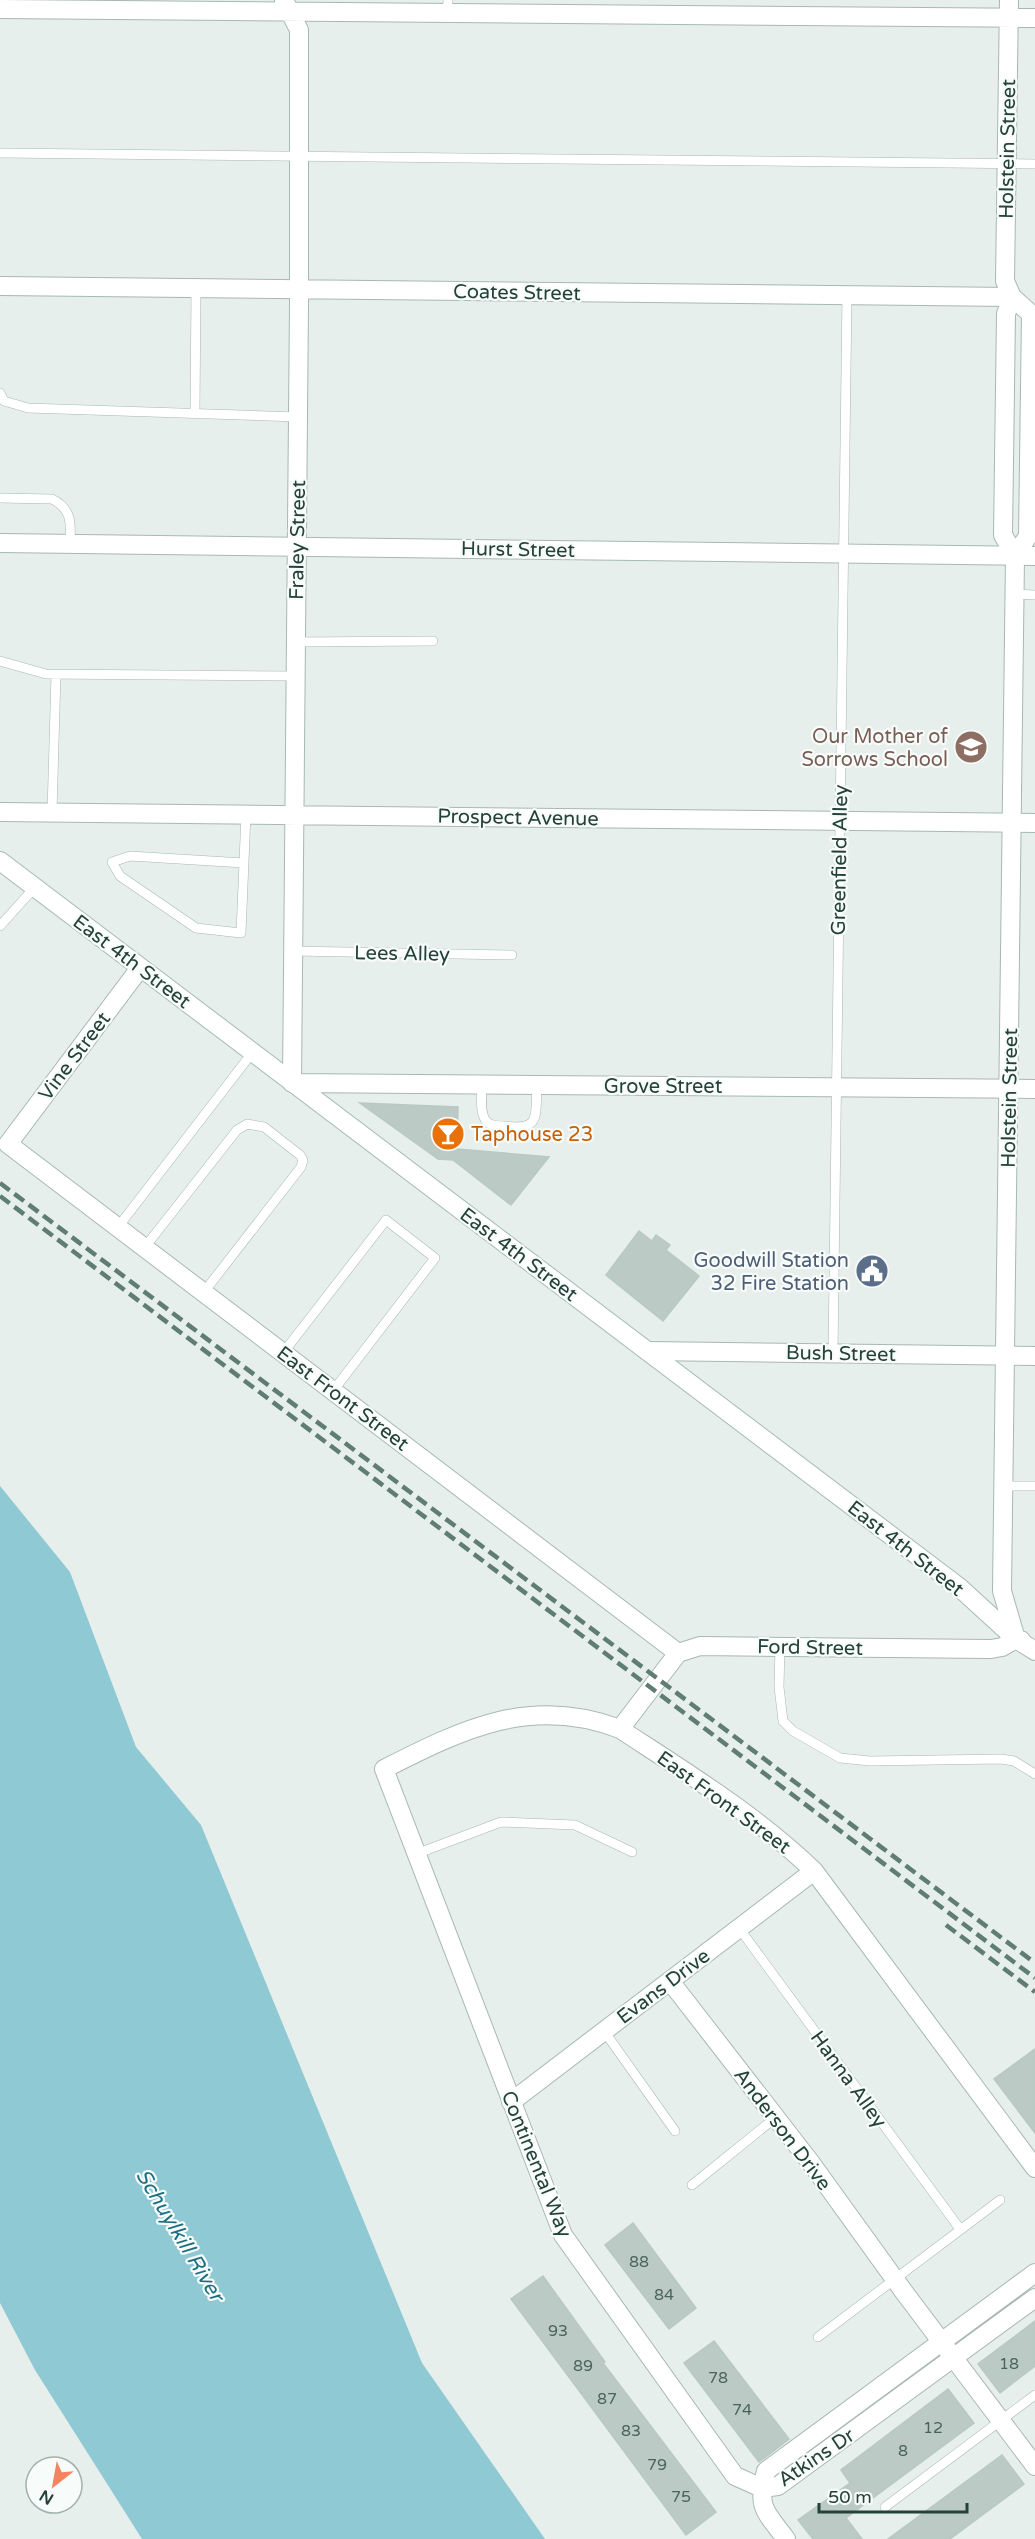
<svg xmlns="http://www.w3.org/2000/svg" width="1035" height="2539" font-family="'Varela Round',sans-serif">
	<style>
		.water { fill: #8ec9d4 }
		.building { fill: #bbcac4; stroke: #b8c9c2; stroke-width: 1.5 }
		.lines { fill: none; stroke-linecap: round; stroke-linejoin: round }
		.service-casing { stroke: #a8b8b2; stroke-width: 10 }
		.minor-casing { stroke: #a8b8b2; stroke-width: 20 }
		.tertiary-casing { stroke: #a8b8b2; stroke-width: 20 }
		.secondary-casing { stroke: #a4bbb3; stroke-width: 20 }
		.service { stroke: #fff; stroke-width: 9 }
		.minor { stroke: #fff; stroke-width: 18 }
		.tertiary { stroke: #fff; stroke-width: 18 }
		.secondary { stroke: #fff; stroke-width: 18 }
		.rail { stroke: #5f7d75; stroke-width: 4.5; stroke-dasharray: 12 6; stroke-linecap: butt }
		.labels { text-anchor: middle; stroke-width: 4.5; stroke-linejoin: round; paint-order: stroke }
		.number-label { font-size: 16px; fill: #4a645c }
		.street-label { font-size: 20px; fill: #24423a; stroke: #f7fbf9 }
		.education-label { font-size: 20px; fill: #785e54; stroke: #f7fbf9; text-anchor: end }
		.food-label { font-size: 20px; fill: #c56008; stroke: #f7fbf9; text-anchor: start }
		.service-label { font-size: 20px; fill: #4e5e75; stroke: #f7fbf9; text-anchor: end }
		.water-label { font-size: 21px; font-style: italic; fill: #1c6f80; stroke: #f7fbf9 }
	</style>
	<rect width="100%" height="100%" fill="#e6efeb"/>
	<path class="water" d="M 0,1486 L 70,1572 L 136,1747 L 201,1825 L 422,2363 L 545,2539 L 142,2539 L 35,2370 L 0,2303 Z"/>
	<path class="building" d="M 360,1103 L 458,1107 L 457,1149 L 549,1157 L 511,1205 L 453,1160 L 438,1159 Z
		M 639,1231 L 652,1241 L 656,1235 L 670,1245 L 666,1250 L 699,1276 L 663,1321 L 606,1275 Z
		M 1035,2049 L 1035,2133 L 994,2079 Z
		M 633,2223 L 696,2308 L 669,2329 L 605,2245 Z
		M 543,2276 L 605,2362 L 603,2363 L 716,2512 L 686,2535 L 511,2299 Z
		M 1035,2321 L 1035,2366 L 1000,2393 L 978,2364 Z
		M 714,2341 L 789,2439 L 759,2462 L 684,2363 Z
		M 948,2389 L 974,2423 L 846,2518 L 862,2539 L 813,2539 L 798,2520 L 850,2483 L 841,2470 Z
		M 1002,2455 L 1024,2484 L 950,2539 L 888,2539 Z"/>
	<g class="lines">
		<defs>
			<path id="service" d="M 447,13 L 448,0
				M 0,153 L 1035,164
				M 0,393 L 4,401 L 28,408 L 298,417
				M 195,412 L 196,288
				M 0,498 L 52,499 C 72,509 71,523 70,544
				M 1015,594 L 1035,595
				M 296,642 L 433,641
				M 0,661 L 46,674 L 296,676
				M 52,812 L 56,674
				M 244,863 L 130,856 L 112,862 L 120,876 L 196,928 L 241,933 L 246,814
				M 0,926 L 35,887
				M 293,951 L 512,955
				M 482,1084 C 482,1095 479,1114 487,1122 C 491,1126 499,1126 505,1126 C 542,1131 535,1115 537,1085
				M 118,1227 L 252,1053
				M 145,1247 L 237,1130 L 247,1124 L 264,1127 L 300,1155 L 303,1160 L 301,1167 L 204,1292
				M 283,1353 L 386,1220 L 435,1258 L 333,1391
				M 833,1353 L 847,295
				M 1004,1486 L 1035,1486
				M 780,1646 L 779,1687 L 783,1721 L 793,1731 L 840,1758 L 870,1761 L 1001,1759 L 1014,1761 L 1035,1774
				M 416,1854 L 501,1822 L 575,1825 L 632,1852
				M 739,1928 L 960,2229
				M 604,2031 L 675,2131
				M 692,2185 L 775,2118
				M 818,2337 L 1000,2200
				M 885,2507 L 1035,2395"/>
			<path id="minor" d="M 284,0 L 299,30 L 299,304 L 292,1083 L 1035,1089
				M 0,9 L 1035,18
				M 0,286 L 1012,297 L 1005,281 L 1009,0
				M 0,543 L 1035,556
				M 0,812 L 1035,823
				M 140,968 L 8,1144 L 678,1653
				M 647,1351 L 1035,1356
				M 620,1729 L 678,1653 L 700,1646 L 991,1649 L 1002,1647 L 1016,1639
				M 670,1981 L 811,2163 L 904,2292 L 1035,2466
				M 511,2102 L 814,1871
				M 1035,2168 L 814,1871 C 756,1815 687,1773 620,1729 C 531,1695 463,1729 384,1769 L 563,2235 L 735,2476 L 762,2488 L 778,2486 L 1035,2298
				M 786,2539 C 764,2510 757,2508 766,2471 L 1035,2273"/>
			<path id="tertiary" d="M 1012,297 L 1006,314 L 1003,535 L 1015,556 L 1002,1591 L 1016,1639 L 1021,1640
				M 1012,297 L 1031,314 L 1028,536 L 1015,556"/>
			<path id="secondary" d="M 0,861 L 959,1587 L 1016,1639 L 1035,1651"/>
		</defs>
		<use href="#service" class="service-casing"/>
		<use href="#minor" class="minor-casing"/>
		<use href="#tertiary" class="tertiary-casing"/>
		<use href="#secondary" class="secondary-casing"/>
		<use href="#service" class="service"/>
		<use href="#minor" class="minor"/>
		<use href="#tertiary" class="tertiary"/>
		<use href="#secondary" class="secondary"/>
		<path class="rail" d="M 0,1183 L 1035,1963
			M 0,1196 L 1035,1978
			M 946,1925 L 1035,1992"/>
	</g>
	<defs>
		<symbol id="school-disc" viewBox="-11 -11 22 22"><circle r="9.5" fill="#8d6e63" stroke="#f7fbf9"/><path d="M0-5L7-2L0 1L-7-2ZM-4 1L0 2.5L4 1V4Q0 6-4 4Z" fill="#fff"/></symbol>
		<symbol id="bar-disc" viewBox="-11 -11 22 22"><circle r="9.5" fill="#e8710a" stroke="#f7fbf9"/><path d="M-6-5H6L.8 .8V4.5H3.5V6h-7V4.5H-.8V.8Z" fill="#fff"/></symbol>
		<symbol id="civic-disc" viewBox="-11 -11 22 22"><circle r="9.5" fill="#5c6f8a" stroke="#f7fbf9"/><path d="M-.6-6.5H3V-4.5H.6V-3L4-1V1h2V6H-6V1h2V-1L-.6-3ZM-1.2 2.5V6h2.4V2.5Z" fill="#fff"/></symbol>
	</defs>
	<g fill-rule="evenodd">
		<use href="#school-disc" x="952" y="728" width="38" height="38"/>
		<use href="#bar-disc" x="429" y="1115" width="38" height="38"/>
		<use href="#civic-disc" x="853" y="1252" width="38" height="38"/>
	</g>
	<g class="labels">
		<g class="number-label">
			<text x="639" y="2267">88</text>
			<text x="664" y="2300">84</text>
			<text x="558" y="2336">93</text>
			<text x="1009" y="2369">18</text>
			<text x="583" y="2371">89</text>
			<text x="718" y="2383">78</text>
			<text x="607" y="2404">87</text>
			<text x="742" y="2415">74</text>
			<text x="933" y="2433">12</text>
			<text x="631" y="2436">83</text>
			<text x="903" y="2456">8</text>
			<text x="657" y="2470">79</text>
			<text x="681" y="2502">75</text>
		</g>
		<g class="street-label">
			<text transform="translate(1007 149) rotate(-89)" y="7">Holstein Street</text>
			<text transform="translate(517 292) rotate(1)" y="7">Coates Street</text>
			<text transform="translate(297 540) rotate(-89)" y="7">Fraley Street</text>
			<text transform="translate(518 549) rotate(1)" y="7">Hurst Street</text>
			<text transform="translate(518 817) rotate(1)" y="7">Prospect Avenue</text>
			<text transform="translate(839 860) rotate(-89)" y="7">Greenfield Alley</text>
			<text transform="translate(402 953) rotate(1)" y="7">Lees Alley</text>
			<text transform="translate(132 961) rotate(37)" y="7">East 4th Street</text>
			<text transform="translate(74 1056) rotate(-53)" y="7">Vine Street</text>
			<text x="663" y="1093">Grove Street</text>
			<text transform="translate(1009 1098) rotate(-89)" y="7">Holstein Street</text>
			<text transform="translate(519 1254) rotate(37)" y="7">East 4th Street</text>
			<text transform="translate(841 1353) rotate(1)" y="7">Bush Street</text>
			<text transform="translate(343 1398) rotate(37)" y="7">East Front Street</text>
			<text transform="translate(906 1548) rotate(38)" y="7">East 4th Street</text>
			<text transform="translate(810 1647) rotate(1)" y="7">Ford Street</text>
			<text transform="translate(724 1802) rotate(36)" y="7">East Front Street</text>
			<text transform="translate(663 1986) rotate(-37)" y="7">Evans Drive</text>
			<text transform="translate(849 2079) rotate(54)" y="7">Hanna Alley</text>
			<text transform="translate(783 2129) rotate(53)" y="7">Anderson Drive</text>
			<text transform="translate(537 2164) rotate(68)" y="7">Continental Way</text>
			<text transform="translate(816 2457) rotate(-34)" y="7">Atkins Dr</text>
		</g>
		<g class="education-label">
			<text x="948" y="743">Our Mother of<tspan x="948" dy="23">Sorrows School</tspan></text>
		</g>
		<g class="food-label">
			<text x="471" y="1141">Taphouse 23</text>
		</g>
		<g class="service-label">
			<text x="849" y="1267">Goodwill Station<tspan x="849" dy="23">32 Fire Station</tspan></text>
		</g>
		<g class="water-label">
			<text transform="translate(180 2235) rotate(59)" y="7">Schuylkill River</text>
		</g>
	</g>
	<g transform="translate(54 2485) rotate(211)"><circle r="28" fill="#f7fbf9" stroke="#a3b1ad" stroke-width="1.5"/>
	<path d="M0-4.5L10 22L0 15L-10 22Z" fill="#f4845f"/>
	<text y="-9" font-size="16" font-weight="bold" text-anchor="middle" fill="#24423a">N</text>
	</g>
	<path d="M819 2503v9h148v-9" fill="none" stroke="#24423a" stroke-width="3"/>
	<text x="828" y="2503" font-size="18" fill="#24423a" stroke="#f7fbf9" stroke-width="4.5" paint-order="stroke">50 m</text>
</svg>
